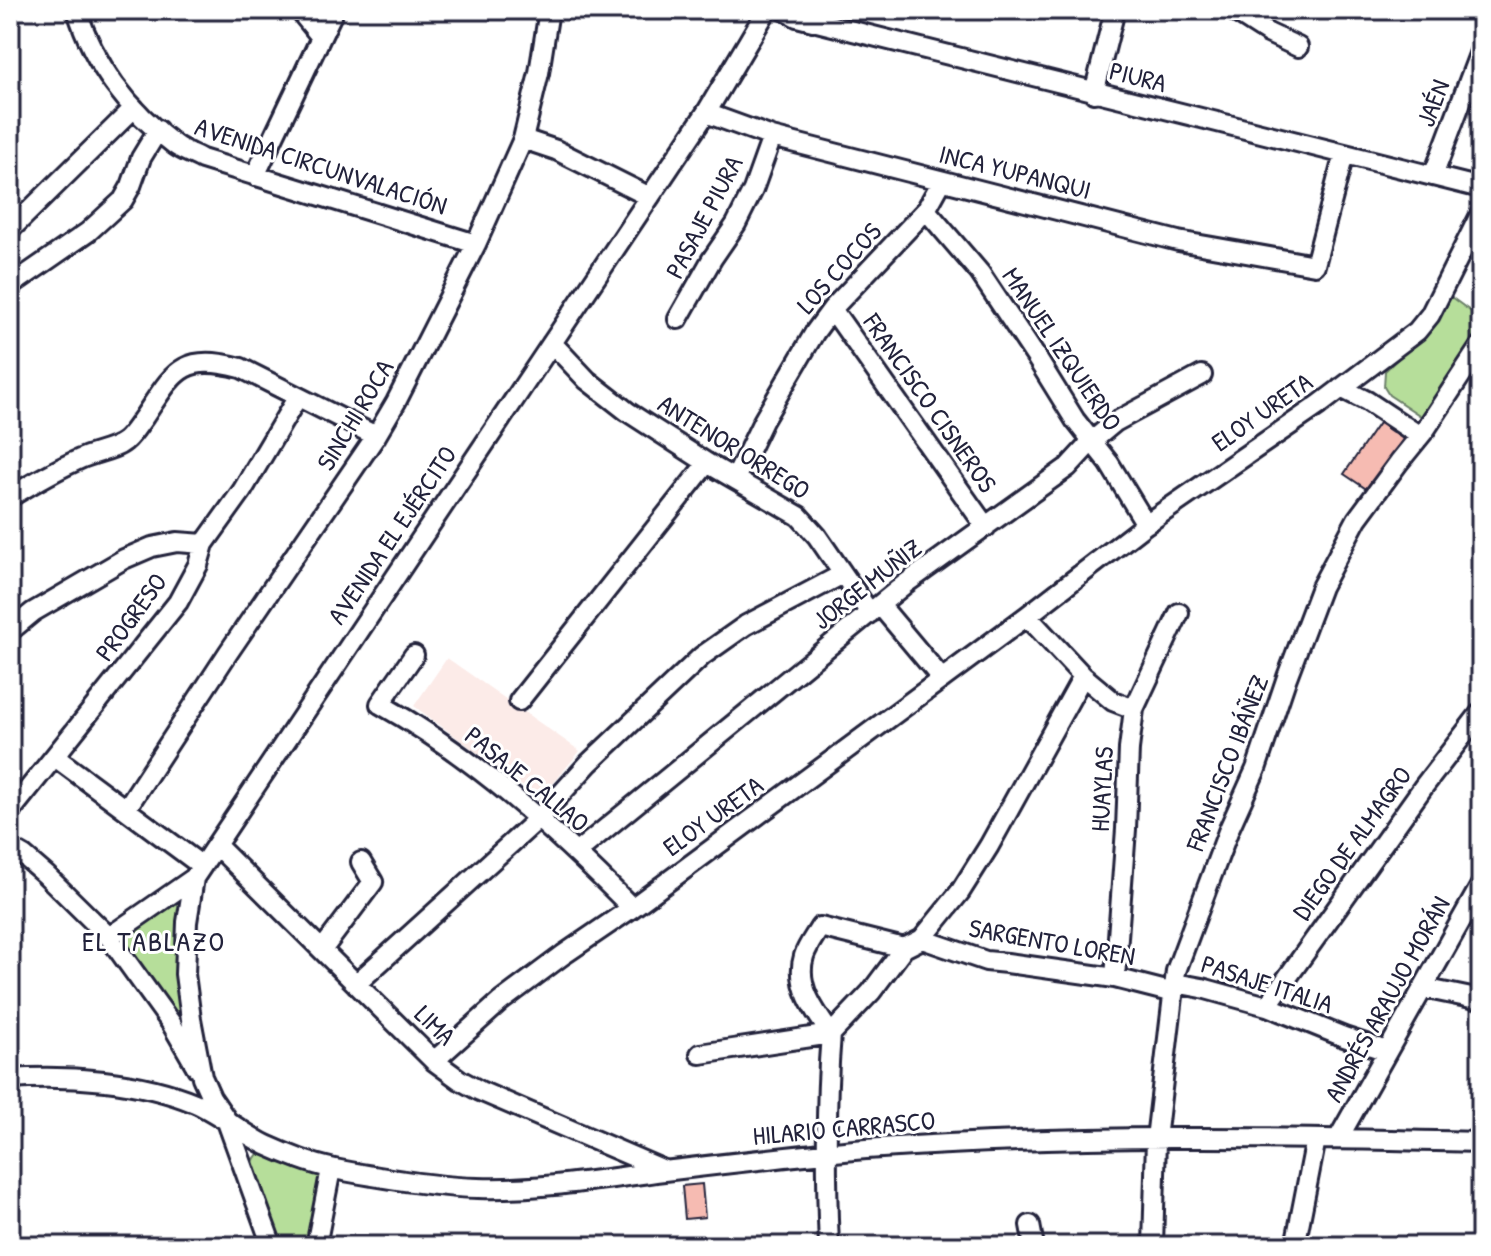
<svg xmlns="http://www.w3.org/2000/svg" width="1491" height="1256" font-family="'Patrick Hand',sans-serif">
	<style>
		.built { fill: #fcebe8 }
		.green { fill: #b6de9a; stroke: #6c806a; stroke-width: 2 }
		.building { fill: #f6bbb2; stroke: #22223b; stroke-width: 2 }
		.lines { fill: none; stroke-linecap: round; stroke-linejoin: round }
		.street-casing { stroke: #22223b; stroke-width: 24 }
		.street { stroke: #fff; stroke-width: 18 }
		.labels { text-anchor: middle; stroke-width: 6; stroke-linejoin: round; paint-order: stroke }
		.street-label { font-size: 26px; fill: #22223b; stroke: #fff }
		.neighbourhood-label { font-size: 28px; letter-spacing: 2px; fill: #22223b; stroke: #fff }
	</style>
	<rect width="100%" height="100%" fill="#fff"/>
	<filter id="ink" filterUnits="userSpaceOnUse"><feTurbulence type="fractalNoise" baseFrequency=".0125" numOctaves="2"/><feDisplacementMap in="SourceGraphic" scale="16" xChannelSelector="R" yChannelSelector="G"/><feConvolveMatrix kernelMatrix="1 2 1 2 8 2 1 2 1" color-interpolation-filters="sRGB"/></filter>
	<g filter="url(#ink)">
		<path class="built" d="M 447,658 L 580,751 L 540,799 L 414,706 Z"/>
		<path class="green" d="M 1451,297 L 1481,319 L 1481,338 L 1427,420 L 1389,395 L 1384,387 L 1385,371 L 1423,335 Z
			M 184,895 L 183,1013 L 179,1017 L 122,939 L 122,936 Z
			M 258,1154 L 325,1174 L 309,1246 L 282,1246 L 253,1163 L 255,1158 Z"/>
		<path class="building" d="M 1379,423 L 1403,439 L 1368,490 L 1344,474 Z
			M 702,1184 L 705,1217 L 685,1219 L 682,1186 Z"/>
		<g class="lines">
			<defs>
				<path id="street" d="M 77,10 C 93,64 129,111 175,145 C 183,151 193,154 202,159 L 476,244
					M 299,10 L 321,37
					M 784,10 L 797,17 L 1481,188
					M 1232,10 L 1268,33 L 1298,47
					M 1094,93 L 1115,10
					M 706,113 L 772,137 L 1178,241 L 1315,265 L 1344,154
					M 523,139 L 556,150 L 650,197
					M 255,176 L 334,10
					M 1433,176 L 1481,49
					M 926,210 L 980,273 L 1036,357 L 1075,420 L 1109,463 L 1146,524
					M 10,230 L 134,108
					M 10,286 L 88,232 L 123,200 L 131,186 L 141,158 L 158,130
					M 832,309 L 986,527
					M 678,319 L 712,259 L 736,224 L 753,190 L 772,137
					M 552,343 L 587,380 L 628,412 L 707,463 L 799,516 L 817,536 L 870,613
					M 1341,388 L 1367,401 L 1420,436
					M 735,479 L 763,421 L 815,332 L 832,309 L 926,210 L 942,181
					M 10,497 C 33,483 55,470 80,459 C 94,452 113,451 125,441 C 133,434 138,425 144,417 C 175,371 181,353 241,368 L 376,436
					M 880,605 L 942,679
					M 1027,616 L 1083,676 L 1113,701 L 1134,709
					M 10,631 L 33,612 L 124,559 L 152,547 L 177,542 L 204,544
					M 414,655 L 380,704 C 475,757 556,831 632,908
					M 519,701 L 707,463
					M 55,757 L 202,866
					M 126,809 L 228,653 L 376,436 L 396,402 L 476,244 L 523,139 L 539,73 L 549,10
					M 10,812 L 178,602 L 198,565 L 204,544 L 242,491 L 297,398
					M 216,845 L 434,1061 L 460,1080 L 480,1091 L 664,1170
					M 10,848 L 24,856 L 46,875 L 109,937 L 171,1023 L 197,1068
					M 577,852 L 905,584 L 1068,467 L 1091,442 L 1115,422 L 1202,375
					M 109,937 L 194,878
					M 922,939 L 986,961 L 1007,963 L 1115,978 L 1174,993
					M 322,950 L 373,882 L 361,862
					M 1115,978 L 1126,829 L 1129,749 L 1134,709 L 1179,613
					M 1175,983 L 1202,988 L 1267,1006 L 1344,1037 L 1387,1051
					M 356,984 L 539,818 L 589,763 L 702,656 L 746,625 L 843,574
					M 1423,988 L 1481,1000
					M 1267,1006 L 1424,786 L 1481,712
					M 831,1034 C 815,1012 795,985 804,956 C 807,946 815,936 820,927 L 904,948
					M 700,1054 L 831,1034 L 871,992 L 904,948 L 922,939 L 960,892 L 989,846 L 1083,676
					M 434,1061 L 500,1002 L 563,955 L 632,908 L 1027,616 L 1146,524 L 1319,405 L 1417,331 L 1430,315 L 1481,213
					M 10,1079 C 68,1075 140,1080 195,1103 C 220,1114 241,1132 266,1145 C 277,1150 289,1155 300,1159 C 324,1168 349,1172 373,1176 C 408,1182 443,1187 478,1188 C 541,1190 602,1179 664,1171 C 731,1163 799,1155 866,1149 C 1070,1134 1276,1137 1481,1142
					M 1338,1139 L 1481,885
					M 1030,1225 L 1034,1246
					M 272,1246 L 226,1119 L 211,1097 L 202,1077 L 191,1019 L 185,974 L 187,922 L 194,878 L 706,113 L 767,10
					M 316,1246 L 331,1169
					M 829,1246 C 826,1175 825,1105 831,1034
					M 1153,1246 L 1156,1139 L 1176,971 L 1229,829 L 1256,769 L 1287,677 L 1321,587 L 1357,519 L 1399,462 L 1425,430 L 1481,345
					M 1295,1246 L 1316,1139"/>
			</defs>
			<use href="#street" class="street-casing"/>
			<use href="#street" class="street"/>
		</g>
	</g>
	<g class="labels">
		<g class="street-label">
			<text transform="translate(1138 77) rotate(14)" y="9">PIURA</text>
			<text transform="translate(1433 103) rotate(-69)" y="9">JAÉN</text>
			<text transform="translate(321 166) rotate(18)" y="9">AVENIDA CIRCUNVALACIÓN</text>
			<text transform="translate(1015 172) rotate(14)" y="9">INCA YUPANQUI</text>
			<text transform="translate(704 217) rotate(-62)" y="9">PASAJE PIURA</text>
			<text transform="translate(839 268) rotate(-48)" y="9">LOS COCOS</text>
			<text transform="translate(1062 349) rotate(56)" y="9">MANUEL IZQUIERDO</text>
			<text transform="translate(930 403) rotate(55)" y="9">FRANCISCO CISNEROS</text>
			<text transform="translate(1262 412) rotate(-35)" y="9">ELOY URETA</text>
			<text transform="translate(355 415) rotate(-59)" y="9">SINCHI ROCA</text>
			<text transform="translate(734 447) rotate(32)" y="9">ANTENOR ORREGO</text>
			<text transform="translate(392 535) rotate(-56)" y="9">AVENIDA EL EJÉRCITO</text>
			<text transform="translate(867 584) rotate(-38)" y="9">JORGE MUÑIZ</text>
			<text transform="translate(131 617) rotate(-54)" y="9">PROGRESO</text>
			<text transform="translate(1227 763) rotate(-69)" y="9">FRANCISCO IBÁÑEZ</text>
			<text transform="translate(527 779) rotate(39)" y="9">PASAJE CALLAO</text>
			<text transform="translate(1102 789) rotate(-87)" y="9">HUAYLAS</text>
			<text transform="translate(713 816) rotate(-36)" y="9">ELOY URETA</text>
			<text transform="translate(1352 843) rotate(-54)" y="9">DIEGO DE ALMAGRO</text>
			<text transform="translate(1052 942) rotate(10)" y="9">SARGENTO LOREN</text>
			<text transform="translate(1267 984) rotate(18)" y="9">PASAJE ITALIA</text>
			<text transform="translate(1387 999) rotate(-61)" y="9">ANDRÉS ARAUJO MORÁN</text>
			<text transform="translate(435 1025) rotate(44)" y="9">LIMA</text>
			<text transform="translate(844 1128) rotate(-5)" y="9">HILARIO CARRASCO</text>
		</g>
		<g class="neighbourhood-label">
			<text x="154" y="951">EL TABLAZO</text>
		</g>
	</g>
	<rect width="1491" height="1256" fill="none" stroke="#fff" stroke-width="40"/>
	<rect x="20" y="20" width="1451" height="1216" fill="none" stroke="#22223b" stroke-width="3" filter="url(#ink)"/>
</svg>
